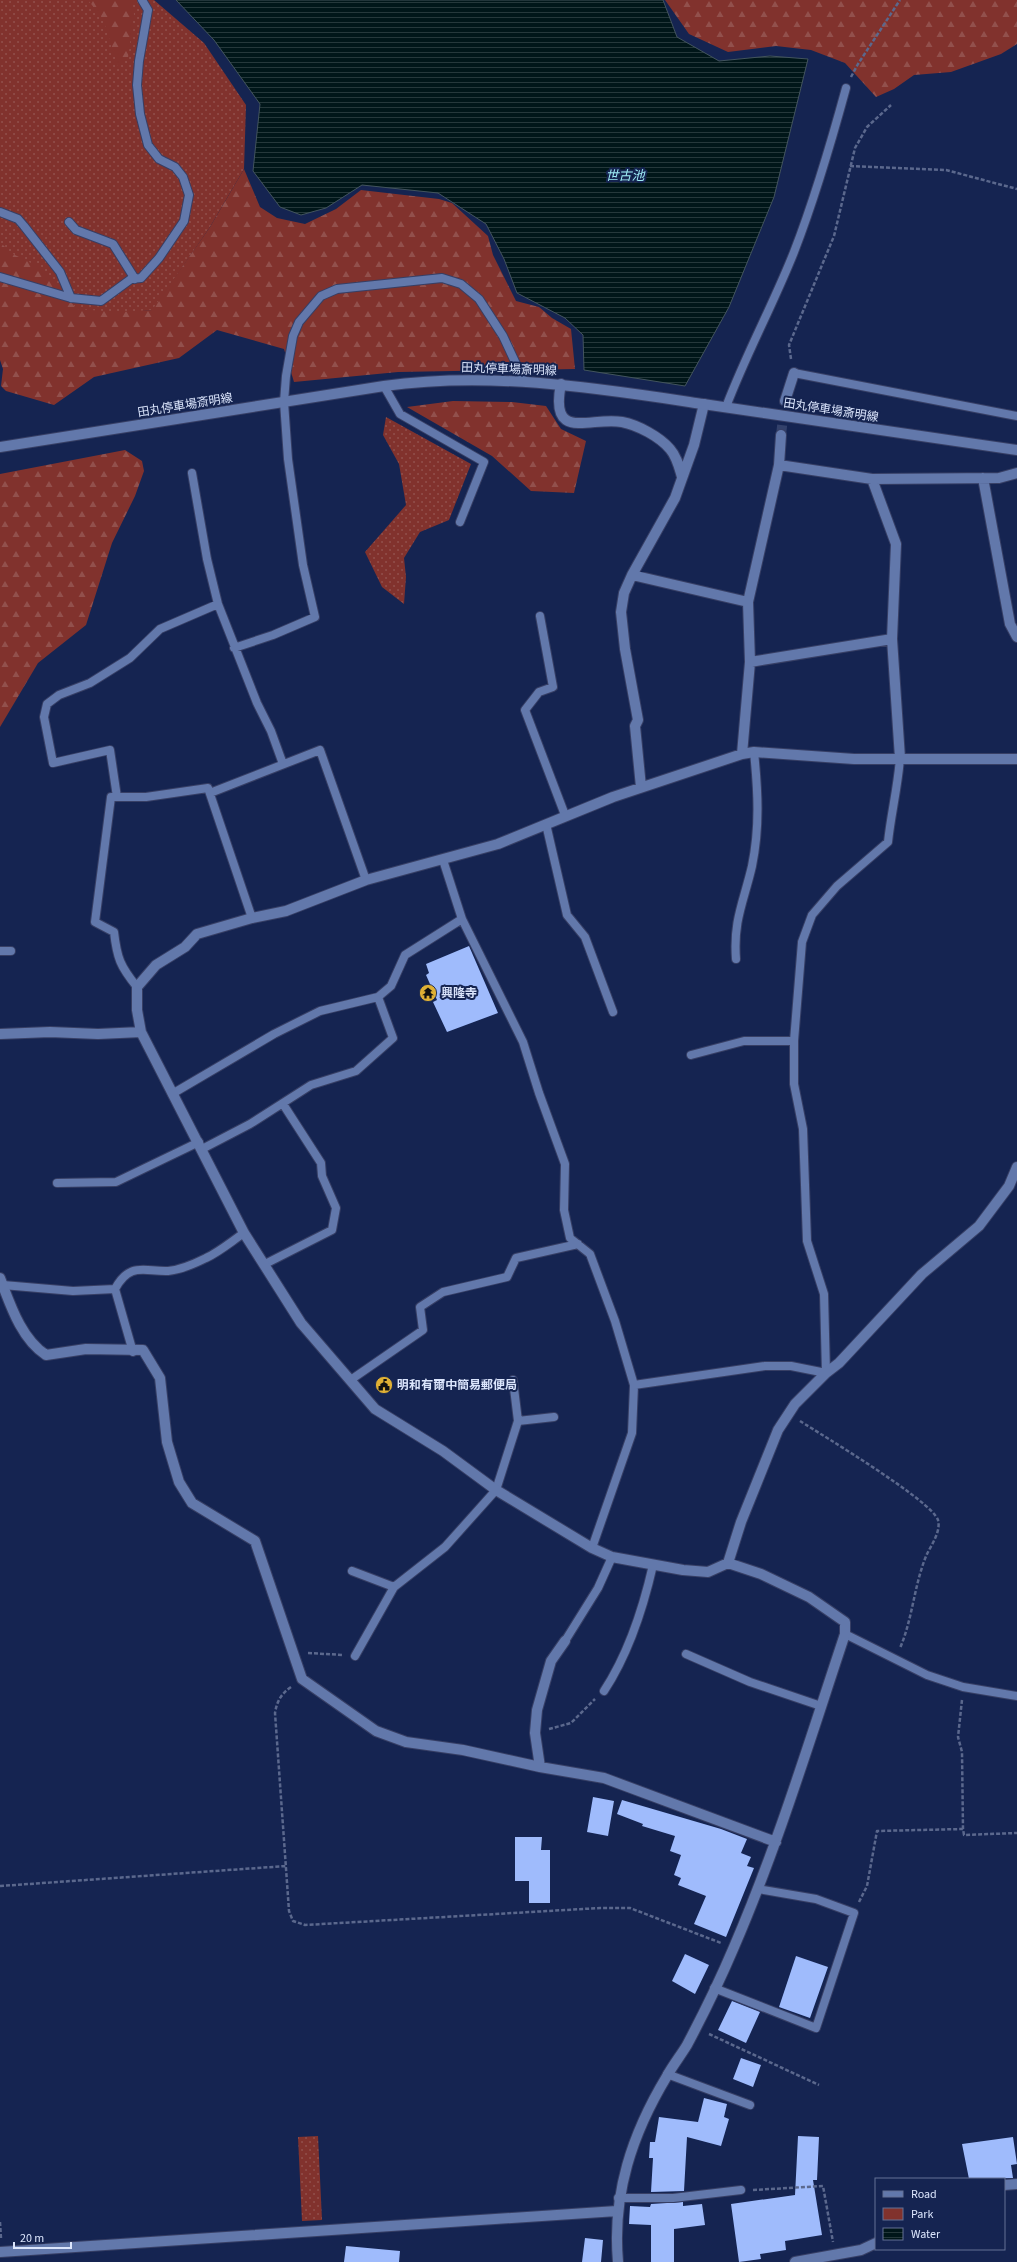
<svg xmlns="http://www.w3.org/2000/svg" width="1017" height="2262" font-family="'Source Sans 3','Noto Sans JP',sans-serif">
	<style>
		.green { fill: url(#green-dots) }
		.forest { fill: url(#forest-firs) }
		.water { fill: url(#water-rules); stroke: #42545d }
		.building { fill: #9fbbfc }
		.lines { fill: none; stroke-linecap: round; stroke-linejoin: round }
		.minor-tunnel { stroke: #33416b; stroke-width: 10; stroke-dasharray: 10 5; stroke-linecap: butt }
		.service-casing { stroke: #373f65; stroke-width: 10 }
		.minor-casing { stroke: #373f65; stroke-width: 12 }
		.secondary-casing { stroke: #373f65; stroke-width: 12 }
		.path { stroke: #5b688d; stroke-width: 2.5; stroke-dasharray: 4 2; stroke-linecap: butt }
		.service { stroke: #6278ab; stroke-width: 8 }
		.minor { stroke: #6278ab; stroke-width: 10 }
		.secondary { stroke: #6278ab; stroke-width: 10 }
		.labels { text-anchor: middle; stroke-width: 4; stroke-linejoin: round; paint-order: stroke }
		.street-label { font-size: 12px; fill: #dbe5fc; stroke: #152451 }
		.poi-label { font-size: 12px; font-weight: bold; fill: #dbe5fc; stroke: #152451; text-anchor: start }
		.water-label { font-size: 13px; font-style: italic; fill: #9ce9f3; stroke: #152451 }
	</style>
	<defs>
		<pattern id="green-dots" width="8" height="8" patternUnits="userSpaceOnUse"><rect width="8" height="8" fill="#81322d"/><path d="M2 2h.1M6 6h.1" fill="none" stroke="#92504c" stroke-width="1.8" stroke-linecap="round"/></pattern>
		<pattern id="forest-firs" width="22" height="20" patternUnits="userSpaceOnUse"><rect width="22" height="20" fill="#81322d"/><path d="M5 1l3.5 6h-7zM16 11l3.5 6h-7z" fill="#92504c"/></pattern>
		<pattern id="water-rules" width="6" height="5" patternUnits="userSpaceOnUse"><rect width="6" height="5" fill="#001619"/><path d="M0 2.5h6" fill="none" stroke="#25383b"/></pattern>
	</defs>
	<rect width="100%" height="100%" fill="#152451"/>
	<path class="green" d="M 0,0 L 154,0 L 204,43 L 246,105 L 244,169 L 210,227 L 153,310 L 78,317 L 0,287 Z
		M 386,417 L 471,464 L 449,520 L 420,532 L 404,558 L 406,577 L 404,604 L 382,587 L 365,552 L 406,505 L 399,464 L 383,435 Z
		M 318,2136 L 322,2220 L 302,2221 L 298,2137 Z"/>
	<path class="forest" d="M 88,0 L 131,0 L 134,14 L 128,58 L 118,66 L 103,19 Z
		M 665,0 L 1017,0 L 1017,44 L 1001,54 L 951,72 L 914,75 L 894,89 L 876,97 L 845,63 L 811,50 L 776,46 L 728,52 L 689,34 Z
		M 244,169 L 260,207 L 277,218 L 305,224 L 336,209 L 361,190 L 439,199 L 452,203 L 488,236 L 493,255 L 516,301 L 539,307 L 552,318 L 571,329 L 575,369 L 398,372 L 294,382 L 284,349 L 217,330 L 179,358 L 94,377 L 54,405 L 6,391 L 1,386 L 3,369 L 0,360 L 0,242 L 11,253 L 37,266 L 77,309 L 117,312 L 152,310 L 210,227 Z
		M 453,401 L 512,402 L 546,406 L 561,429 L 586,441 L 574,493 L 531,491 L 492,456 L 407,407 Z
		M 125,450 L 142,461 L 144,471 L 135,496 L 112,543 L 86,625 L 38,663 L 0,727 L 0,474 Z"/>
	<path class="water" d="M 176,0 L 663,0 L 677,37 L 719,61 L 770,56 L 808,59 L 774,197 L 729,307 L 685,386 L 584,370 L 583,335 L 565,318 L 517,293 L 504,259 L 486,224 L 438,193 L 362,185 L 326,208 L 301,215 L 280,207 L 253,171 L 260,104 L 214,40 Z"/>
	<path class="building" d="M 469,946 L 498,1013 L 447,1032 L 433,1002 L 437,1000 L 426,975 L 429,973 L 426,964 Z
		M 593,1797 L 614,1801 L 608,1836 L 587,1832 Z
		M 622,1800 L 721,1829 L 747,1839 L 741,1853 L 751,1857 L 747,1866 L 754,1868 L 726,1937 L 694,1924 L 706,1896 L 678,1885 L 681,1878 L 674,1875 L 681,1855 L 670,1851 L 675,1836 L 642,1826 L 643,1824 L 617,1814 Z
		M 515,1837 L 542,1837 L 541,1850 L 550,1850 L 550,1903 L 529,1903 L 529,1881 L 515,1881 Z
		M 685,1954 L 709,1965 L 695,1994 L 672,1981 Z
		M 796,1956 L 828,1967 L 810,2018 L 779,2007 Z
		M 732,2001 L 760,2012 L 746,2043 L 718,2030 Z
		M 741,2058 L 761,2065 L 753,2087 L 733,2079 Z
		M 704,2098 L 727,2104 L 724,2117 L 729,2119 L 721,2146 L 687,2137 L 684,2191 L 651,2192 L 653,2158 L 649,2158 L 650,2142 L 655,2142 L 659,2117 L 698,2122 Z
		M 798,2136 L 819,2137 L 817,2180 L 813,2180 L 822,2235 L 785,2241 L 786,2250 L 760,2254 L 761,2259 L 739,2262 L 731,2204 L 795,2195 Z
		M 1013,2137 L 1017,2164 L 1011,2165 L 1013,2178 L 969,2179 L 962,2144 Z
		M 683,2202 L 683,2206 L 702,2204 L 705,2225 L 674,2229 L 674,2262 L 651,2262 L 651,2225 L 629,2224 L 630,2206 L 650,2207 L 651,2204 Z
		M 585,2238 L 603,2240 L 601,2262 L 582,2262 Z
		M 346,2246 L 400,2251 L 399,2262 L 344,2262 Z"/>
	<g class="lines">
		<path class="minor-tunnel" d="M 781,435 L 785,401"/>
		<defs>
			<path id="service" d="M 0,212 L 18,219 L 24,226 L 60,272 L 71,298
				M 69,222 L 76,230 L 113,244 L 135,279
				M 0,277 L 71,298 L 101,301 L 131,279 L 141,278 L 159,258 L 184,221 L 189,195 L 183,177 L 175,167 L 159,159 L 148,145 L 140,114 L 137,85 L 139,61 L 148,10 L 142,0
				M 794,373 L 1017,416
				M 384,386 L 400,414 L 484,462 L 460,522
				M 726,407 C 746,354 773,305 794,252 C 815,198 831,143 846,88
				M 192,473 L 207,559 L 218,604 L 257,703 L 271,731 L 283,764
				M 540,616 L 553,687 L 539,692 L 525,710 L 565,815
				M 234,648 L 273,635 L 315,617 L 303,565 L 288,459 L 284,402 L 286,376 L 293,336 L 299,322 L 321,296 L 337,289 L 442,278 L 461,284 L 479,299 L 503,336 L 524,381
				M 210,793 L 320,750 L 366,880
				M 117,797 L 110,750 L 53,763 L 44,717 L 47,704 L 59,695 L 90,683 L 130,658 L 160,629 L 218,604
				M 546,824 L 567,915 L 585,937 L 613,1012
				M 443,860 L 462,919 L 523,1042 L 539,1093 L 565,1164 L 564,1210 L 570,1238 L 590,1254 L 615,1321 L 634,1385 L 632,1433 L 592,1548
				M 0,951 L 11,951
				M 736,959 C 733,920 744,901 752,866 C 760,827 758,791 754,752
				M 137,987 C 120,966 117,958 114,932 L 95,922 L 111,797 L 146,797 L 208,788 L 252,918
				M 691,1055 L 744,1041 L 794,1041
				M 172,1094 L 274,1034 L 320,1011 L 378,997 L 391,986 L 405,955 L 462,919
				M 202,1149 L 250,1124 L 311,1085 L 356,1071 L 393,1038 L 378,997
				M 57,1183 L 116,1182 L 199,1142
				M 265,1264 L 332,1230 L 336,1208 L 322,1176 L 321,1163 L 283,1104
				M 3,1285 L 73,1291 L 115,1289
				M 133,1352 L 115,1289 C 130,1261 145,1272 168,1271 C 179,1270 196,1263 206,1258 C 219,1252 232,1241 244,1233
				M 352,1379 L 423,1330 L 420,1307 L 443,1292 L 507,1277 L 516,1258 L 578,1244
				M 513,1380 L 518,1421
				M 634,1385 L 765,1366 L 791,1366 L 826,1373 L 824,1294 L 807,1241 L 803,1129 L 794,1084 L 794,1041 L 802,942 L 812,915 L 837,886 L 888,842 C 891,814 898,786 900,758
				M 352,1571 L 394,1587
				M 845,1634 L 927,1675 L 963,1687 L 1017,1696
				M 565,1641 L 598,1588 L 612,1557
				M 686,1654 L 750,1682 L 821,1706
				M 355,1656 L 394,1587 L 445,1547 L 496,1490 L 518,1421 L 554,1417
				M 604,1691 C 629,1653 643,1609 653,1565
				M 714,1988 L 816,2028 L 854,1913 L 816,1899 L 758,1889
				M 667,2074 L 750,2105
				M 618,2198 L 673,2198 L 741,2190"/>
			<path id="minor" d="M 561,384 C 549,443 591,416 622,422 C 638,425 660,437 670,449 C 677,457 679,467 682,477
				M 785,401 L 794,373
				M 779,465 L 781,435
				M 983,478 L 1010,624 L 1017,637
				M 872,479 L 896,544 L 892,639 L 900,758
				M 632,575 L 675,498 L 694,445 L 704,404
				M 750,662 L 892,639
				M 742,754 L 750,662 L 748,602 L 779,465 L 872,479 L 999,478 L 1017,473
				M 641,787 L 635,726 L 638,720 L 625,649 L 621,612 L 624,593 L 632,575 L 748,602
				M 0,1034 L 50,1032 L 98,1034 L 141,1032
				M 0,1278 C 10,1304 21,1339 46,1355 L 86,1349 L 143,1350 L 160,1378 L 167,1442 L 179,1482 L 192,1503 L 255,1541 L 302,1679 L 376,1731 L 406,1742 L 463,1750 L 540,1767 L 604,1778 L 776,1842
				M 728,1563 L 741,1522 L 778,1430 L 795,1404 L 826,1373 L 839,1363 L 922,1274 L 979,1226 L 1009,1186 L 1017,1167
				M 540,1767 L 535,1733 L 537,1710 L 551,1661 L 565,1641
				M 1004,2185 L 1017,2184
				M 0,2252 L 617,2211
				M 618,2262 C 612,2194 632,2134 667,2076 C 673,2065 681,2055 687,2045 C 704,2013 720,1980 734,1947 C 778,1845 810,1739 845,1634 L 845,1622 L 809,1597 L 761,1574 L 728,1563 L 708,1572 L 683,1570 L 612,1557 L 592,1548 L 496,1490 L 443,1451 L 375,1409 L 301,1323 L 244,1233 L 141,1032 L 137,1010 L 137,987 L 156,965 L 185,947 L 197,934 L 252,918 L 286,911 L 366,880 L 498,844 L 613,797 L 742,754 L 754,752 L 854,759 L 1017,759
				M 795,2262 L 861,2250 L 876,2243"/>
			<path id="secondary" d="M 0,447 L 384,386 C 492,371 596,388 703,404 C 807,419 912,435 1017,450"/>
		</defs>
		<use href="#service" class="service-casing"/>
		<use href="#minor" class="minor-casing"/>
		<use href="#secondary" class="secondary-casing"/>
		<path class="path" d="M 851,77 L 858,64 L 900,0
			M 850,166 L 946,170 L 1017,189
			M 791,359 L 789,345 L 834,236 L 855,148 L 867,127 L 891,105
			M 800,1421 C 822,1435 932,1501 938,1520 C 941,1531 932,1544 927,1554 C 914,1584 913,1618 900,1648
			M 308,1653 L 343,1655
			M 291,1687 C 281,1694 277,1701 275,1713 L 289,1911 L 293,1921 L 305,1925 L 600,1908 L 630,1908 L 721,1943
			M 962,1700 L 958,1737 L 962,1752 L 963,1829
			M 549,1729 L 571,1723 L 595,1699
			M 0,1886 L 286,1866
			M 859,1902 L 867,1886 L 877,1831 L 963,1829 L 964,1835 L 1017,1833
			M 709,2034 L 819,2085
			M 753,2190 L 823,2186 L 833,2242
			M 0,2222 L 1,2238"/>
		<use href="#service" class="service"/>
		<use href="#minor" class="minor"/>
		<use href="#secondary" class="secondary"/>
	</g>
	<defs>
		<symbol id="temple-disc" viewBox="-11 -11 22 22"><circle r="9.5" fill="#dfb034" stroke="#152451"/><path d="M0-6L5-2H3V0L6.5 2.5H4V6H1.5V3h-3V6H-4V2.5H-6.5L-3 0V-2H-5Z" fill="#111"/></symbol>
		<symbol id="civic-disc" viewBox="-11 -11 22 22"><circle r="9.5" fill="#dfb034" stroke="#152451"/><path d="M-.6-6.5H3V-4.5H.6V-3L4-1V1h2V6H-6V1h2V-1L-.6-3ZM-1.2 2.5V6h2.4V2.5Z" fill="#111"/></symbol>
	</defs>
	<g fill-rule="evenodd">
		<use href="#temple-disc" x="418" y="983" width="20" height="20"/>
		<use href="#civic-disc" x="374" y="1375" width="20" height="20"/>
	</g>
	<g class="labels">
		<g class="street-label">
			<text transform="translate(509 369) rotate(2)" y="4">田丸停車場斎明線</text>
			<text transform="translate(185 405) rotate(-9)" y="4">田丸停車場斎明線</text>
			<text transform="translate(831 410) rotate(9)" y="4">田丸停車場斎明線</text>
		</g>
		<g class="poi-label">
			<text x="441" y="997">興隆寺</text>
			<text x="397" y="1389">明和有爾中簡易郵便局</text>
		</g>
		<g class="water-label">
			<text x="625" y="180">世古池</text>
		</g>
	</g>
	<rect x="875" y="2178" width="130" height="72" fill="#152451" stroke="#647195"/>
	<rect x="883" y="2191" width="20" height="6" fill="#6278ab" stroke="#647195"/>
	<text x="911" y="2198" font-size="12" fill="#dbe5fc">Road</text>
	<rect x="883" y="2208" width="20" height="12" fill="#81322d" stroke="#647195"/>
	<text x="911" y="2218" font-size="12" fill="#dbe5fc">Park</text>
	<rect x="883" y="2228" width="20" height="12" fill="url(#water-rules)" stroke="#647195"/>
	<text x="911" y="2238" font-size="12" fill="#dbe5fc">Water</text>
	<path d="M14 2242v6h57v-6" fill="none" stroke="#dbe5fc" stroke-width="2"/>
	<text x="20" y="2242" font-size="12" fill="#dbe5fc" stroke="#152451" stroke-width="3" paint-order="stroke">20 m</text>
</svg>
